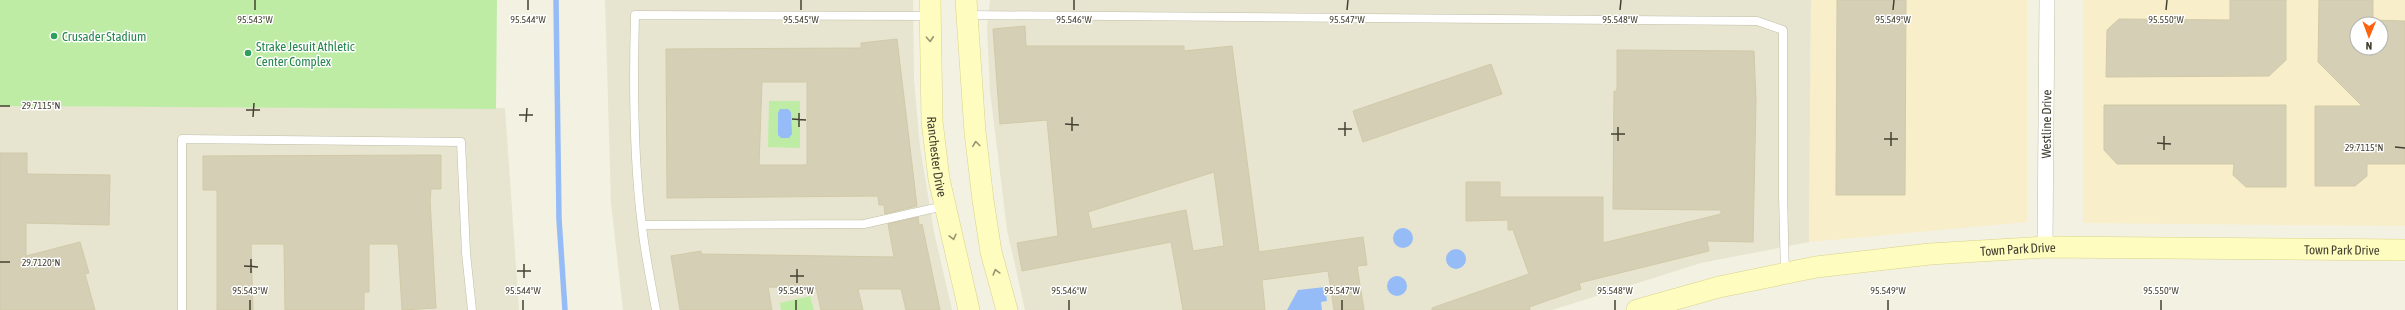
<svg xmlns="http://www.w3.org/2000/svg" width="2405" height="310" font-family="'Asap Condensed',sans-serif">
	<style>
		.residential { fill: #e7e5cf }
		.commercial { fill: #f8eec9; fill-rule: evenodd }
		.green { fill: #beeca5 }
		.water { fill: #96bcf8 }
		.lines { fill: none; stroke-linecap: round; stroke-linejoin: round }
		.stream { stroke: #96bcf8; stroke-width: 5.5 }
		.building { fill: #d5cfb6; stroke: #d1c9a8; fill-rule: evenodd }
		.lane-casing { stroke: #c1bea6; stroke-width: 9 }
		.street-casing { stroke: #c1bea6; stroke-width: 16 }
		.secondary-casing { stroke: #d8d38b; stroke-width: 22 }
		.lane { stroke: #fff; stroke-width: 8 }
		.street { stroke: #fff; stroke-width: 15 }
		.secondary { stroke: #fffcbf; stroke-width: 21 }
		.oneway { stroke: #989571 }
		.ticks { fill: none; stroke: #444132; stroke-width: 1.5 }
		.leisure-dot { fill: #2e9e5b; stroke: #fff; stroke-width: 1.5 }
		.labels { text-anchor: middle; stroke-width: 3; stroke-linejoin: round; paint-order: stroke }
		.leisure-label { font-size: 13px; fill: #27864d; stroke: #fff; text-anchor: start }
		.street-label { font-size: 13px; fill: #444132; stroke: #fff }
		.ticks-label { font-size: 10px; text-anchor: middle; fill: #444132; stroke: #fff; stroke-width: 3; stroke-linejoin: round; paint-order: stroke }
	</style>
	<rect width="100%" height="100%" fill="#f3f1e1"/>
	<path class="residential" d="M 605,0 L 913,0 L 914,80 L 920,147 L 934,232 L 952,310 L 623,310 L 611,203 Z
		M 990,0 L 1811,0 L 1809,242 L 1701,263 L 1552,310 L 1025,310 L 1007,230 L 990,91 L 987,28 Z
		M 0,106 L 505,108 L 519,310 L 0,310 Z"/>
	<path class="commercial" d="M 1811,0 L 2027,0 L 2027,222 L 1809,242 Z
		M 2083,0 L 2405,0 L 2405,226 L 2083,223 ZM 2357,24 L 2381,24 L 2381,48 L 2357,48 Z"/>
	<path class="green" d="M 0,0 L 497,0 L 496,109 L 0,106 Z
		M 769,101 L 800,101 L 800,148 L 768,147 Z
		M 810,296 L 814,310 L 781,310 L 780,303 Z"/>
	<path class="water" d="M 780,109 L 788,109 L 791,112 L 792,134 L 789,138 L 781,138 L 778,135 L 778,113 Z
		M1393 238a10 10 0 1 1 20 0a10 10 0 1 1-20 0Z
		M1446 259a10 10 0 1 1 20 0a10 10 0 1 1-20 0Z
		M1387 286a10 10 0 1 1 20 0a10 10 0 1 1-20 0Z
		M 1325,287 L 1327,301 L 1321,302 L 1322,310 L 1287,310 L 1298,290 Z"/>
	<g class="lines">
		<path class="stream" d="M 556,0 L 559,219 L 565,310"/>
	</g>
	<path class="building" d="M 1837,0 L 1906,0 L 1905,195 L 1836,195 Z
		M 2230,0 L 2286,0 L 2286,60 L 2269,76 L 2106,77 L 2107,30 L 2119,19 L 2230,20 Z
		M 2319,0 L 2373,0 L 2373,20 L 2405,21 L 2405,164 L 2367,164 L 2367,176 L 2355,186 L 2315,186 L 2315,106 L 2362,106 L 2318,62 ZM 2357,24 L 2381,24 L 2381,48 L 2357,48 Z
		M 1025,26 L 1026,46 L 1184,46 L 1184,51 L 1232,46 L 1259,252 L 1363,237 L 1367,265 L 1357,266 L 1364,310 L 1334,310 L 1328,271 L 1262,280 L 1265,310 L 1183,310 L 1171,242 L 1022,271 L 1017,243 L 1058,236 L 1047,120 L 1000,124 L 993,29 ZM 1214,172 L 1224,246 L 1193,251 L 1186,210 L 1092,229 L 1088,212 Z
		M 897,39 L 917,206 L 885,214 L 884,205 L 879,205 L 878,196 L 667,198 L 666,49 L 861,48 L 861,43 ZM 762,82 L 807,82 L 807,165 L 759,165 Z
		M 1617,50 L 1754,51 L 1756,101 L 1753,242 L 1707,241 L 1709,251 L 1579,283 L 1581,289 L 1529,307 L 1530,310 L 1432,310 L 1432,308 L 1529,274 L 1513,230 L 1508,230 L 1508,220 L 1466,221 L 1466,182 L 1500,182 L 1500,197 L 1603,197 L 1603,243 L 1721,214 L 1721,210 L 1613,209 L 1614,91 L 1617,91 Z
		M 1491,64 L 1502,94 L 1363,142 L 1353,111 Z
		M 2104,105 L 2286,105 L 2286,187 L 2246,187 L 2233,175 L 2234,164 L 2117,164 L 2104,150 Z
		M 0,153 L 27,153 L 27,174 L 110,175 L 109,225 L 26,223 L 26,256 L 80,242 L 89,273 L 85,274 L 95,310 L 0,310 Z
		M 441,155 L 441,189 L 431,189 L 430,200 L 436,308 L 402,310 L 398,244 L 369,244 L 369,292 L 364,292 L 364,310 L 285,310 L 284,244 L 251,244 L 253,310 L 217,310 L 217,190 L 203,190 L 203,156 Z
		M 918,217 L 919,225 L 922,224 L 940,310 L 906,310 L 901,289 L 858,289 L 863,310 L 821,310 L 816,288 L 768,287 L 772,310 L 680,310 L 671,256 L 701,251 L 701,254 L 894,257 L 888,224 Z"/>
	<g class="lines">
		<defs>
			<path id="lane" d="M 968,15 L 1757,21 L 1783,30 L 1783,195 L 1785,274
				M 642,225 L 864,224 L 944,206
				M 182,310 L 182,139 L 461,142 L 466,253 L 472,310
				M 656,310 C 651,282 645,254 642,226 C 633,156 633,85 635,15 L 929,16"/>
			<g id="street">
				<path id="s1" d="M 2045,247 L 2047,0"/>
			</g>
			<g id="secondary">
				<path id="s2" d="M 930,0 L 932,121 L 939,179 L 969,310"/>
				<path d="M 966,0 L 975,132 L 983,200 L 991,252 L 1007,310"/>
				<path id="s3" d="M 1637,310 L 1719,287 L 1816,267 L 1930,254 L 2045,247 L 2405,250"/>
			</g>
		</defs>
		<use href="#lane" class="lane-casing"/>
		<use href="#street" class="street-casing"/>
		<use href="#secondary" class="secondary-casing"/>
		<use href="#lane" class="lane"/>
		<use href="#street" class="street"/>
		<use href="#secondary" class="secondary"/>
	</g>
	<defs><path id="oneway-chevron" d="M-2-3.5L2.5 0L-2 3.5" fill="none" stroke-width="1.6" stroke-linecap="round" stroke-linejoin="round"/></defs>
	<g class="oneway">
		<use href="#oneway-chevron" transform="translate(930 39) rotate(87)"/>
		<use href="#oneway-chevron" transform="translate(976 144) rotate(-97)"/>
		<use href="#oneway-chevron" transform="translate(953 237) rotate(76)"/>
		<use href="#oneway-chevron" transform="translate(996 272) rotate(-105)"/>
	</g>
	<path class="ticks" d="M 255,10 L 255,0M 528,10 L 528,0M 801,10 L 801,0M 1074,10 L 1074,0M 1347,10 L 1348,0M 1620,10 L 1621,0M 1893,10 L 1894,0M 2166,10 L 2167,0M 0,106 L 10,106M 246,110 L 260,110M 519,115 L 533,115M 253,117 L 254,103M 792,119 L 806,120M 526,122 L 527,108M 1065,124 L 1079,125M 799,127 L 799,113M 1338,129 L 1352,129M 1072,131 L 1072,117M 1611,134 L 1625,134M 1345,136 L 1345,122M 1884,139 L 1898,139M 1618,141 L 1618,127M 2157,143 L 2171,144M 1891,146 L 1891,132M 2395,147 L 2405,148M 2164,150 L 2164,136M 0,262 L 10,262M 244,266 L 258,267M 517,271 L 531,271M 251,273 L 251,259M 790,276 L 804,276M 524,278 L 524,264M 797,283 L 797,269M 250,310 L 250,300M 523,310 L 523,300M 796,310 L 796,300M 1069,310 L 1069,300M 1342,310 L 1342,300M 1615,310 L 1615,300M 1888,310 L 1888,300M 2161,310 L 2161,300"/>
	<g class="leisure-dot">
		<circle cx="54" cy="36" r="4"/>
		<circle cx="248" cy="53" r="4"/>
	</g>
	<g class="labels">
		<g class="leisure-label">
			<text x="62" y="41">Crusader Stadium</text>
			<text x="256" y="51">Strake Jesuit Athletic<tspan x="256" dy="15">Center Complex</tspan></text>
		</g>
		<g class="street-label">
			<text dy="5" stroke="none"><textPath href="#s1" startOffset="123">Westline Drive</textPath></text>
			<text dy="5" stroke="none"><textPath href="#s2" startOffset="157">Ranchester Drive</textPath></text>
			<text dy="5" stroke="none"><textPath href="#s3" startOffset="387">Town Park Drive</textPath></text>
			<text dy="5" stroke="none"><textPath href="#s3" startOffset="711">Town Park Drive</textPath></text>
		</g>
	</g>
	<g class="ticks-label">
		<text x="255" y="23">95.543°W</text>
		<text x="528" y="23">95.544°W</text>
		<text x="801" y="23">95.545°W</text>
		<text x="1074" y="23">95.546°W</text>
		<text x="1347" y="23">95.547°W</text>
		<text x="1620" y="23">95.548°W</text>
		<text x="1893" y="23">95.549°W</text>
		<text x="2166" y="23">95.550°W</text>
		<text x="41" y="109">29.7115°N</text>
		<text x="2364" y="151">29.7115°N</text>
		<text x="41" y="266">29.7120°N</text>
		<text x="250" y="294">95.543°W</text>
		<text x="523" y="294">95.544°W</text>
		<text x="796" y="294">95.545°W</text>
		<text x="1069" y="294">95.546°W</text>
		<text x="1342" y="294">95.547°W</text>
		<text x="1615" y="294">95.548°W</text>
		<text x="1888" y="294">95.549°W</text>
		<text x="2161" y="294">95.550°W</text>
	</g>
	<g transform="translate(2369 36) rotate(181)"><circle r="19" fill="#ffffff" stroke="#b4b3ad"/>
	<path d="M0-3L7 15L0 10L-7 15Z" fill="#ff610c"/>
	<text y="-6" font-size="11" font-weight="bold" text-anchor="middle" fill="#444132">N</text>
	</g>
</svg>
